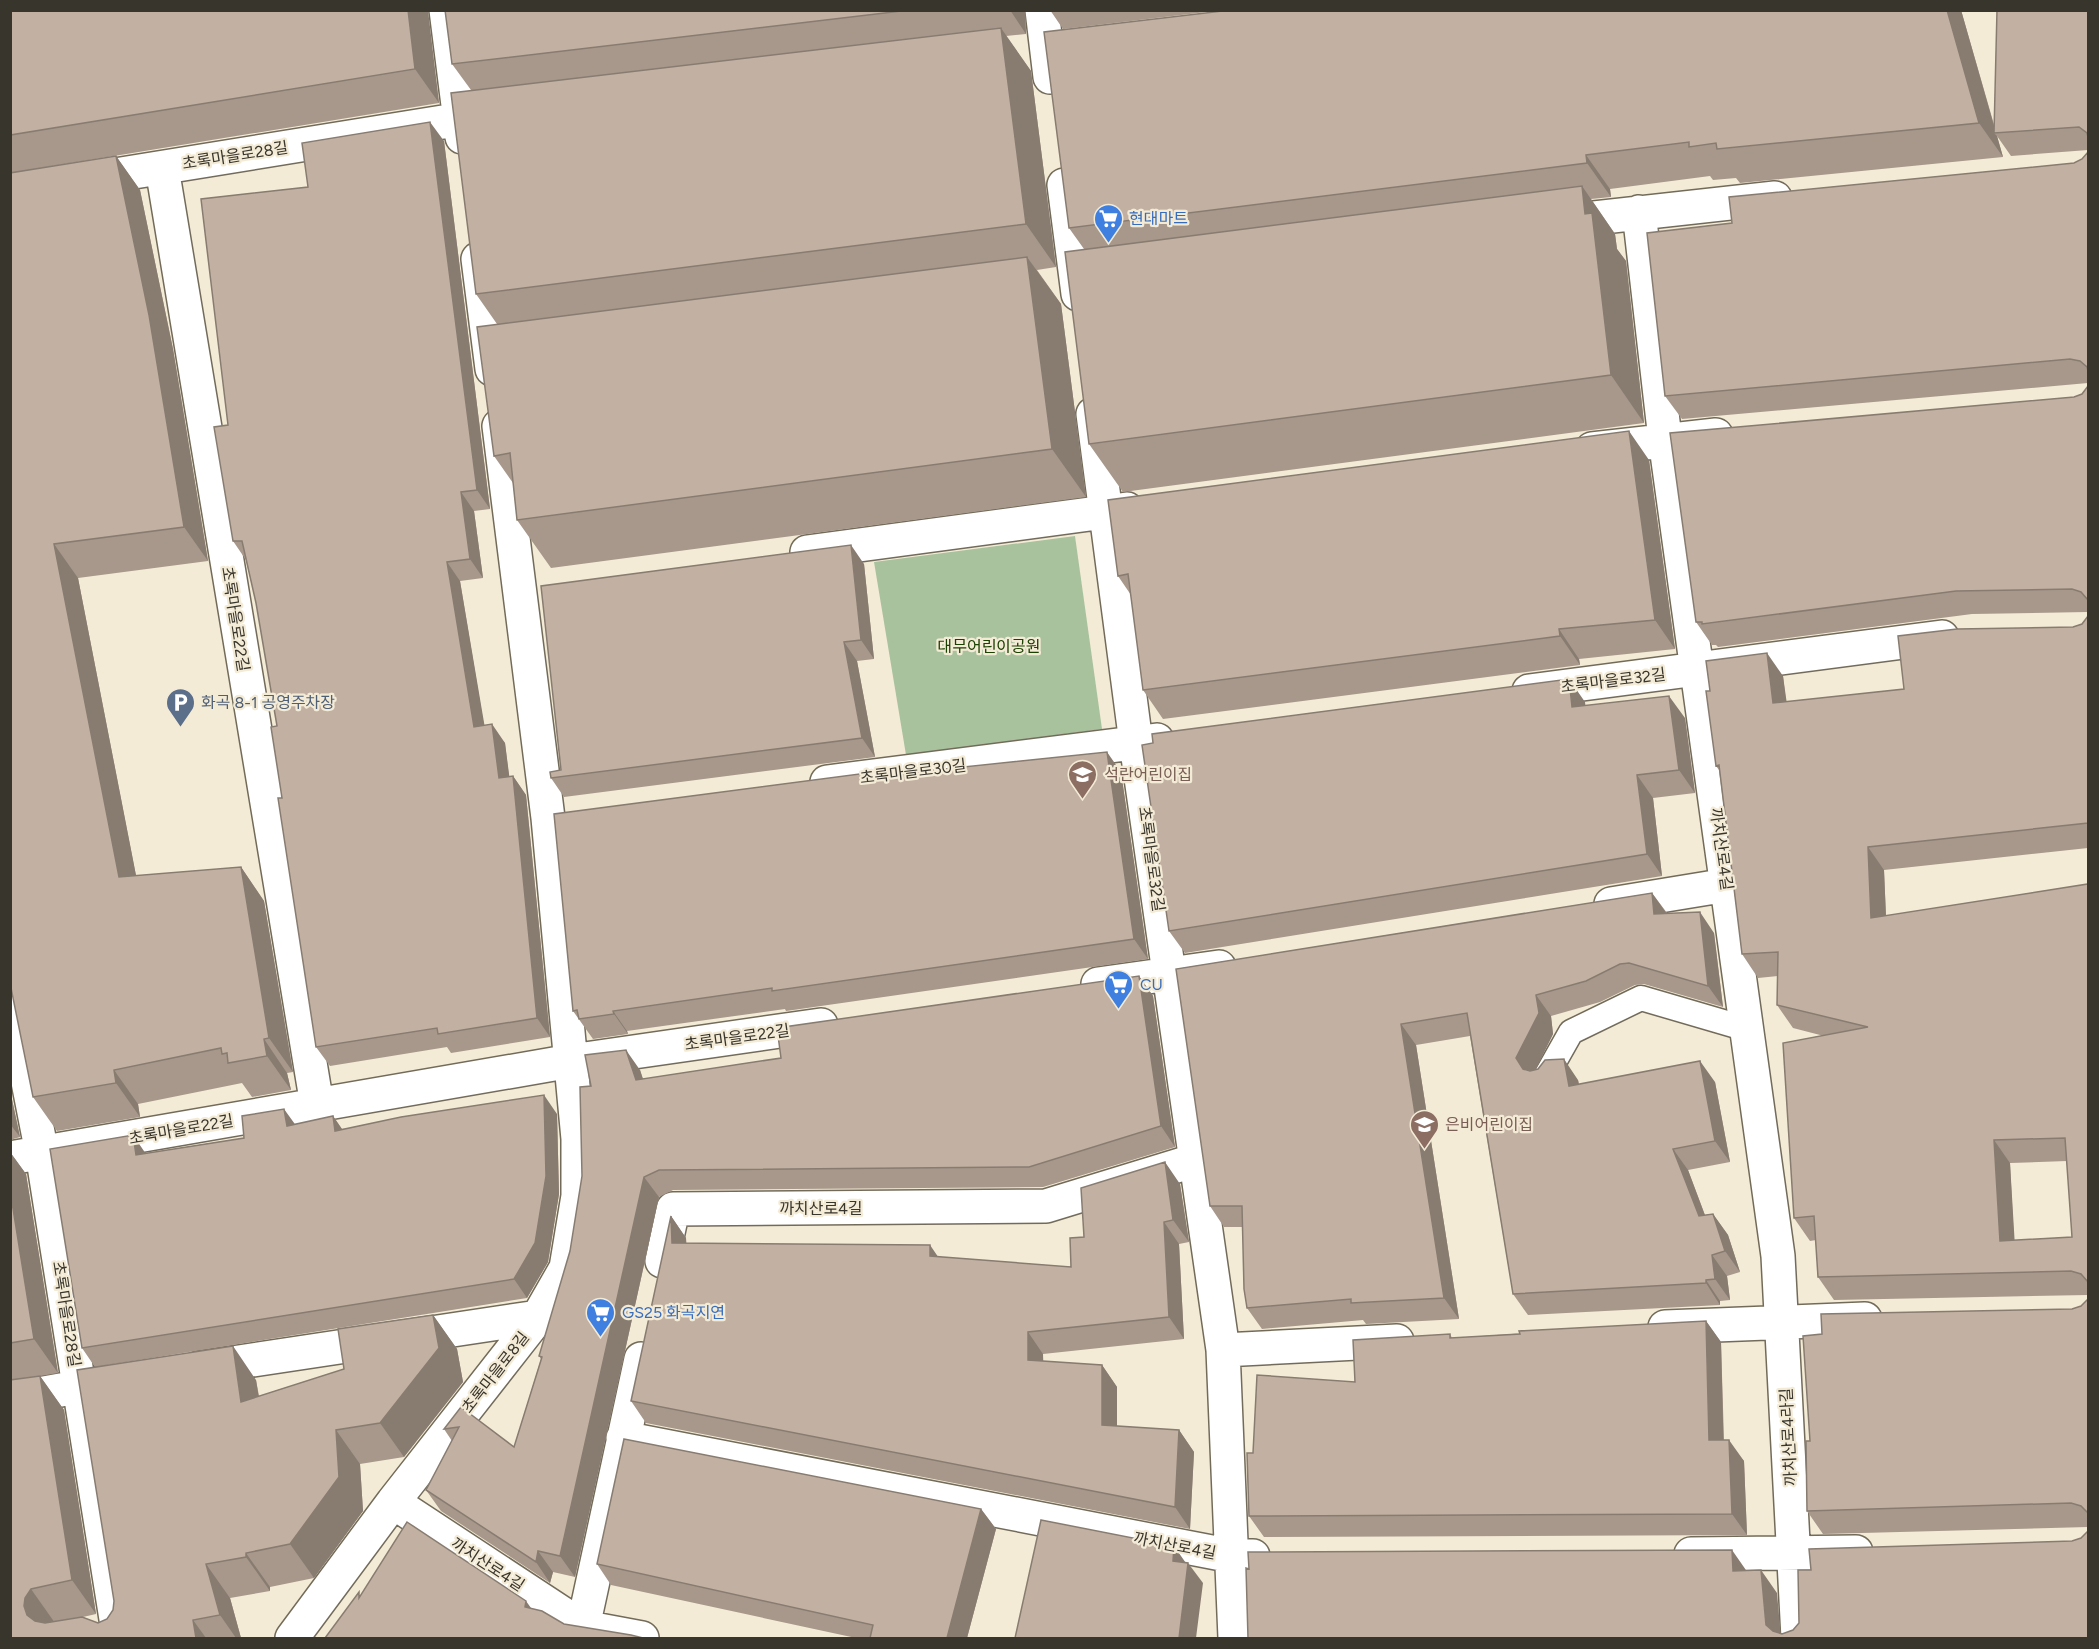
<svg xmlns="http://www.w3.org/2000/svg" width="2099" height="1649" font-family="Figtree,'Noto Sans KR',sans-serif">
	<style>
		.green { fill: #a9c29e }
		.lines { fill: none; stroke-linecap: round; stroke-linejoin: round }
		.lane-casing { stroke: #736b5a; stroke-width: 27 }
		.street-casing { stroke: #736b5a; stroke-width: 36 }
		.lane { stroke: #fff; stroke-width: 24 }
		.street { stroke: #fff; stroke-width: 33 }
		.wall { fill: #a7988b; fill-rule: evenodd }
		.shaded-wall { fill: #887c71 }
		.building { fill: #c2b1a2; stroke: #887c71; stroke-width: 1.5; fill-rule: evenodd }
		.labels { text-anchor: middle; stroke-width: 4.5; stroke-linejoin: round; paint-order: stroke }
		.street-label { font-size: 16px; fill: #38352d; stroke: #f4ebd6 }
		.shop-label { font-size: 16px; fill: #366cbe; stroke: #f4ebd6; text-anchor: start }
		.park-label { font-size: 16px; fill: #1a4100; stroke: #f4ebd6 }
		.service-label { font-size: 16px; fill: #4e5e75; stroke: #f4ebd6; text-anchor: start }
		.education-label { font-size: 16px; fill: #785e54; stroke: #f4ebd6; text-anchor: start }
	</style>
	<rect width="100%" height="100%" fill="#f4ebd6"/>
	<path class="green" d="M 1075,536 L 1102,729 L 906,755 L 874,562 Z"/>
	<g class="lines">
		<defs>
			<path id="lane" d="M 1545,1078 L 1571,1032 L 1641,998 L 1747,1029"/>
			<path id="street" d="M 446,10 L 462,137
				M 1042,10 L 1050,77
				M 162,168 L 317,1105
				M 1064,185 L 1078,294
				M 10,192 L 480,116
				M 1639,212 L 1665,439 L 1778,1256 L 1798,1638
				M 1558,222 L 1775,198
				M 478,259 L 492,369
				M 1093,414 L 1136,743 L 1223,1350 L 1235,1638
				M 1592,449 L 1716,435
				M 807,552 L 1127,509
				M 1529,691 L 1942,637
				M 827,782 L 1157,740
				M 1611,904 L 1727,885
				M 1098,984 L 1219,967
				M 10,990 L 42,1153 L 119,1638
				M 10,1158 L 571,1061 L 821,1025
				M 662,1261 L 673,1209 L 1046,1206 L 1196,1160
				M 1665,1327 L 1865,1319
				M 1223,1350 L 1397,1341
				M 199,1368 L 538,1317
				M 10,1399 L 100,1383
				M 623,1438 L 1232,1556 L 1253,1556
				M 393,1502 L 583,1627 L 642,1638
				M 1691,1554 L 1856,1552
				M 583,1627 L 641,1359
				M 292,1638 L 393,1502 L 538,1317 L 566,1268 L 578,1196 L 578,1139 L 548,818 L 499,426"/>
		</defs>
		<use href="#lane" class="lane-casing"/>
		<use href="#street" class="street-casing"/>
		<use href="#lane" class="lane"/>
		<use href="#street" class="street"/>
	</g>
	<path class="wall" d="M 10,10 L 427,12 L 439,103 L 10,173 Z
		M 445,10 L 1025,10 L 1026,34 L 1006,36 L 1031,71 L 1056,267 L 1037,270 L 1061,304 L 1086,497 L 551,568 L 517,520 L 513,483 L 494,456 L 497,324 L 476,294 L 471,90 L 452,64 Z
		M 1050,10 L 1223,10 L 1063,29 Z
		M 1961,10 L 1995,128 L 2088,10 L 2088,150 L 2011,156 L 1997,136 L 2003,157 L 1740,183 L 1736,178 L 1713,180 L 1710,176 L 1610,189 L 1611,197 L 1591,199 L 1615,234 L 1617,249 L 1626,261 L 1644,423 L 1123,492 L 1089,444 L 1084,249 L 1069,228 Z
		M 444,141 L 490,509 L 474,511 L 483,578 L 460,581 L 484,726 L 505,743 L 509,777 L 513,776 L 526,795 L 550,1037 L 451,1053 L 447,1047 L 330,1066 L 316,1047 L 282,798 L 277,726 L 256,603 L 246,560 L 233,541 L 308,187 Z
		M 2088,152 L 2088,383 L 1682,419 L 1665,396 L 1732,223 L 2074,163 L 2082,159 Z
		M 116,156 L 140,190 L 173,349 L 208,561 L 78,578 L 136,876 L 241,867 L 264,901 L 293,1072 L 287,1073 L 291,1090 L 252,1097 L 242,1083 L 138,1104 L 140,1117 L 57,1131 L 33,1097 L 10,173 Z
		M 2088,386 L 2088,612 L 1972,614 L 1718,647 L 1716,645 L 1712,645 L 1696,622 L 2074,397 L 2082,394 Z
		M 1649,460 L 1675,649 L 1579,659 L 1580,665 L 1163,719 L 1143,690 L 1131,595 L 1118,576 Z
		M 864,564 L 874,659 L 857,661 L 875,757 L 564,797 L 551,778 L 561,770 Z
		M 2088,616 L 2088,848 L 1884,870 L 1886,916 L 2088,884 L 2088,1295 L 1834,1300 L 1818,1277 L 1816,1240 L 1810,1241 L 1794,1218 L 1824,1036 L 1793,1028 L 1777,1005 L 1778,976 L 1758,978 L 1742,954 L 1719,770 L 1716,766 L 1783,676 L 1786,702 L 1904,689 L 2082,624 ZM 2067,1161 L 2072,1237 L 2014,1241 L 2010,1163 Z
		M 1585,702 L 1585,705 L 1685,718 L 1695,793 L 1653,798 L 1662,876 L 1185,953 L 1169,931 Z
		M 1121,772 L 1148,959 L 786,1011 L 785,1009 L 627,1031 L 628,1034 L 593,1039 L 573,1011 L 867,773 L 870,777 Z
		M 1652,893 L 1667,913 L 1714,933 L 1723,1007 L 1644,984 L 1635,985 L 1600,1002 L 1551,1016 L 1553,1034 L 1535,1070 L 1578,1080 L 1579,1084 L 1715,1082 L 1730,1162 L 1688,1170 L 1705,1215 L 1713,1214 L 1728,1235 L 1740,1272 L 1727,1276 L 1730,1300 L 1720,1301 L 1720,1305 L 1528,1315 L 1513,1294 L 1470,1036 L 1416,1045 L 1459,1319 L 1366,1324 L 1363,1320 L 1262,1329 L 1247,1308 L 1243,1227 L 1224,1227 L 1210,1206 L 1176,969 Z
		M 1139,976 L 1153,996 L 1175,1147 L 1043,1187 L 673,1190 L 659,1197 L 575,1577 L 553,1572 L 550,1583 L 441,1511 L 426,1490 L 452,1441 L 444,1429 L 461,1407 L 514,1447 L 541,1359 L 539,1356 L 570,1251 L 582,1176 L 591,1086 L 640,1070 L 643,1079 L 781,1058 Z
		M 10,1090 L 20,1137 L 10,1140 Z
		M 557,1114 L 559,1194 L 548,1262 L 527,1298 L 95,1367 L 82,1348 L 146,1153 L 244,1138 L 295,1124 L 333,1116 L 342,1129 Z
		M 10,1152 L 26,1174 L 58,1373 L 40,1376 L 64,1410 L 96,1614 L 83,1617 L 98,1623 L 107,1619 L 256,1380 L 259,1396 L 344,1369 L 433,1315 L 457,1349 L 463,1382 L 404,1457 L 360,1464 L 363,1511 L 314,1578 L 270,1587 L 270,1591 L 230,1598 L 241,1638 L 10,1638 Z
		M 1180,1184 L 1189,1242 L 1179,1244 L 1184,1339 L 1043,1354 L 1043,1361 L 1102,1365 L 1117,1387 L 1117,1426 L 1179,1430 L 1194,1452 L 1190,1529 L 646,1423 L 631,1401 L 671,1216 L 686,1238 L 686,1243 L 938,1257 L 1071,1267 L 1084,1237 Z
		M 2088,1297 L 2088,1527 L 1823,1534 L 1807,1511 L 1810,1441 L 1822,1334 L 2072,1309 L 2081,1306 L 2088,1299 Z
		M 1706,1321 L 1721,1342 L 1724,1440 L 1744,1461 L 1747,1535 L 1264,1537 L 1249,1516 L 1253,1453 L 1450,1334 L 1452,1338 Z
		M 981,1509 L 996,1529 L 967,1638 L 856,1638 L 611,1585 L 597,1564 Z"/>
	<path class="shaded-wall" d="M 408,10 L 428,10 L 439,103 L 415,69 Z
		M 1010,10 L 1025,10 L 1026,34 Z
		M 1947,10 L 1961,10 L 1996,133 L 1994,133 L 1997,136 L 2003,157 L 1979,123 Z
		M 1001,28 L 1031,71 L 1056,267 L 1026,224 Z
		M 430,122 L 444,141 L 490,509 L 477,490 Z
		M 1586,155 L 1610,189 L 1611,197 L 1587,163 Z
		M 116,156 L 140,190 L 173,349 L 208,561 L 184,527 Z
		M 1582,186 L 1615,234 L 1617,249 L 1626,261 L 1644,423 L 1611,375 L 1585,214 Z
		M 1027,257 L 1061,304 L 1086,497 L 1052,449 Z
		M 1629,431 L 1649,460 L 1675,649 L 1655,620 Z
		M 461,492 L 474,511 L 483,578 L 470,559 Z
		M 54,544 L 78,578 L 143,911 L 119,877 Z
		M 851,545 L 864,564 L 874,659 L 861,640 Z
		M 447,562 L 460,581 L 488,746 L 474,727 Z
		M 1559,629 L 1579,659 L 1580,665 L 1560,636 Z
		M 844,642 L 857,661 L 875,757 L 862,738 Z
		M 1767,653 L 1783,676 L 1790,726 L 1773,703 Z
		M 1569,679 L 1585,702 L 1588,729 L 1572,707 Z
		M 1669,696 L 1685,718 L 1695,793 L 1679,770 Z
		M 492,724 L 505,743 L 512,797 L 499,778 Z
		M 1107,752 L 1121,772 L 1148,959 L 1134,939 Z
		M 1637,775 L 1653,798 L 1662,876 L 1647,854 Z
		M 513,776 L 526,795 L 550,1037 L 537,1018 Z
		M 1868,847 L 1884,870 L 1887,941 L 1871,918 Z
		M 241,867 L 264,901 L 293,1072 L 269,1038 Z
		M 1652,893 L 1667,914 L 1654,914 Z
		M 1700,912 L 1714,933 L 1723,1007 L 1708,986 Z
		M 1139,976 L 1153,996 L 1175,1147 L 1161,1126 Z
		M 1536,995 L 1551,1016 L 1553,1034 L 1531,1079 L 1523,1069 L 1516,1058 Z
		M 613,1011 L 627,1031 L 628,1034 L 614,1014 Z
		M 1401,1024 L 1416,1045 L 1459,1319 L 1444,1298 Z
		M 264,1039 L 287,1073 L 291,1090 L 267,1056 Z
		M 626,1050 L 640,1070 L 650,1101 L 636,1080 Z
		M 1564,1059 L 1578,1080 L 1583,1107 L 1569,1086 Z
		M 1700,1061 L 1715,1082 L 1730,1162 L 1715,1141 Z
		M 114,1070 L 138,1104 L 140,1117 L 116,1083 Z
		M 10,1090 L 20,1137 L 10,1124 Z
		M 544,1095 L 557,1114 L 559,1194 L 548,1262 L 527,1298 L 514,1279 Z
		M 284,1109 L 297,1127 L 287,1126 Z
		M 333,1116 L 346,1135 L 335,1131 Z
		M 133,1135 L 146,1154 L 136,1155 Z
		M 1994,1140 L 2010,1163 L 2016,1264 L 2000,1241 Z
		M 1673,1149 L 1688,1170 L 1713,1237 L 1699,1216 Z
		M 10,1152 L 26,1174 L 58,1373 L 34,1339 L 10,1190 Z
		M 1165,1162 L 1180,1184 L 1189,1242 L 1173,1220 Z
		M 644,1177 L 659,1197 L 575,1577 L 560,1556 Z
		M 1713,1214 L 1728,1235 L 1740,1272 L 1725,1251 Z
		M 671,1216 L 686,1238 L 688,1265 L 672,1243 Z
		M 1164,1222 L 1179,1244 L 1184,1339 L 1169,1317 Z
		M 930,1245 L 945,1267 L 930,1256 Z
		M 1712,1255 L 1727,1276 L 1730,1300 L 1715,1279 Z
		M 1706,1280 L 1720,1301 L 1720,1305 L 1706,1283 Z
		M 433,1315 L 457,1349 L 463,1382 L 404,1457 L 380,1423 Z
		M 1706,1321 L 1721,1342 L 1724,1462 L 1709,1440 Z
		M 1028,1332 L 1043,1354 L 1044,1382 L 1028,1360 Z
		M 233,1346 L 256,1380 L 265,1436 L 241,1402 Z
		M 1102,1365 L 1117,1387 L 1117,1447 L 1102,1425 Z
		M 40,1376 L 64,1410 L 96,1614 L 72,1580 Z
		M 336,1430 L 360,1464 L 363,1511 L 314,1578 L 290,1544 Z
		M 1179,1430 L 1194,1452 L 1190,1529 L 1175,1507 Z
		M 1729,1440 L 1744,1461 L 1747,1535 L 1732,1514 Z
		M 981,1509 L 996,1529 L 967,1638 L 947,1638 Z
		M 1174,1546 L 1188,1566 L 1188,1563 L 1203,1583 L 1196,1638 L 1179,1638 L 1173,1561 Z
		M 1732,1550 L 1748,1573 L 1733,1571 Z
		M 538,1551 L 553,1572 L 550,1583 L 536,1562 Z
		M 246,1553 L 270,1587 L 270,1591 L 246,1557 Z
		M 206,1564 L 230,1598 L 241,1638 L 236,1638 L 220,1615 Z
		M 1761,1570 L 1777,1593 L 1781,1638 L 1766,1625 Z
		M 31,1589 L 55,1623 L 48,1632 L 27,1615 L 24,1606 L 25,1598 Z
		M 526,1601 L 541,1622 L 525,1607 Z
		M 193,1620 L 206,1638 L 196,1638 Z"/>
	<path class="building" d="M 10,10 L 408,10 L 415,69 L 10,135 Z
		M 445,10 L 910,10 L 452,64 Z
		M 1231,10 L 1947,10 L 1979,123 L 1717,149 L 1716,143 L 1689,147 L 1689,142 L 1586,155 L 1587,163 L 1069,228 L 1044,32 Z
		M 1997,10 L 2088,10 L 2088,137 L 2087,133 L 2079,127 L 1994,133 Z
		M 1001,28 L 1026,224 L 476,294 L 451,93 Z
		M 430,122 L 477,490 L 461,492 L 470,559 L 447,562 L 474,727 L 492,724 L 499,778 L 513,776 L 537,1018 L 438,1034 L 437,1028 L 316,1047 L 278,798 L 282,798 L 271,727 L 277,726 L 256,603 L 242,541 L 233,541 L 214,427 L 228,425 L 201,199 L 308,187 L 302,143 Z
		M 2088,152 L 2088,371 L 2087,367 L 2080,361 L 2070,359 L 1665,396 L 1647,233 L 1732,223 L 1729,197 L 2074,163 L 2082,159 Z
		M 116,156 L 149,315 L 184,527 L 54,544 L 119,877 L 241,867 L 269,1038 L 264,1039 L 267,1056 L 228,1063 L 227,1053 L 222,1054 L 221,1048 L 114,1070 L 116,1083 L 33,1097 L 10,983 L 10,173 Z
		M 1582,186 L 1585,214 L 1592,213 L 1611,375 L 1089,444 L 1065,252 Z
		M 1027,257 L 1052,449 L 517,520 L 510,453 L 494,456 L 477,327 Z
		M 2088,386 L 2088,600 L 2081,592 L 2072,589 L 1956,591 L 1702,624 L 1702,622 L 1696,622 L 1670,433 L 2074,397 L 2082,394 Z
		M 1629,431 L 1655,620 L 1559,629 L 1560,636 L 1143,690 L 1128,574 L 1118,576 L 1108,500 Z
		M 851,545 L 861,640 L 844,642 L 862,738 L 551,778 L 550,772 L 561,770 L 541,586 Z
		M 2088,616 L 2088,823 L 1868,847 L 1871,918 L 2088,884 L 2088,1282 L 2081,1274 L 2071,1271 L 1818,1277 L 1814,1216 L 1794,1218 L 1783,1043 L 1868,1027 L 1777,1005 L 1778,952 L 1742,954 L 1719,765 L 1716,766 L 1706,691 L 1710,691 L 1706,661 L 1767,653 L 1773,703 L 1904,689 L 1898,636 L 1957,629 L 2073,627 L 2082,624 ZM 2065,1138 L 2072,1237 L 2000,1241 L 1994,1140 Z
		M 1569,679 L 1572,707 L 1669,696 L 1679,770 L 1637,775 L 1647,854 L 1169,931 L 1142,745 L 1153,743 L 1152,734 Z
		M 1107,752 L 1134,939 L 772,991 L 772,988 L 613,1011 L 614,1014 L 579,1019 L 577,1010 L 573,1011 L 554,814 L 867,773 L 868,777 Z
		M 1652,893 L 1654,914 L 1700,912 L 1708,986 L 1629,963 L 1620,964 L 1586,981 L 1536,995 L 1539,1013 L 1516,1058 L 1523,1069 L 1530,1071 L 1538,1069 L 1545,1060 L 1564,1059 L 1569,1086 L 1700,1061 L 1715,1141 L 1673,1149 L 1699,1216 L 1713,1214 L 1725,1251 L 1712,1255 L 1715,1279 L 1706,1280 L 1706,1283 L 1513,1294 L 1467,1013 L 1401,1024 L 1444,1298 L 1351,1303 L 1351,1299 L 1247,1308 L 1244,1289 L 1242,1206 L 1210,1206 L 1176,969 Z
		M 1139,976 L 1161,1126 L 1029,1167 L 659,1170 L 644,1177 L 560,1556 L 538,1551 L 536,1562 L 426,1490 L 459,1427 L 444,1429 L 461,1407 L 514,1447 L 542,1357 L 539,1356 L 570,1251 L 582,1176 L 580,1087 L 591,1086 L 585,1055 L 626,1050 L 636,1080 L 781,1058 L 777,1028 Z
		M 544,1095 L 546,1176 L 535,1243 L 514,1279 L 82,1348 L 50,1149 L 133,1135 L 136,1155 L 244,1138 L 242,1116 L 284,1109 L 287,1126 L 333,1116 L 335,1131 L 401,1117 Z
		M 1165,1162 L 1173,1220 L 1164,1222 L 1169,1317 L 1028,1332 L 1028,1360 L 1102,1365 L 1102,1425 L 1179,1430 L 1175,1507 L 631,1401 L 671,1216 L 672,1243 L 930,1245 L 930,1256 L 1071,1267 L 1070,1238 L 1084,1237 L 1081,1188 Z
		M 10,1190 L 34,1339 L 10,1343 Z
		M 2088,1297 L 2088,1514 L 2088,1513 L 2081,1506 L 2071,1503 L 1807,1511 L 1806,1441 L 1810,1441 L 1803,1336 L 1822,1334 L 1821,1314 L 2072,1309 L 2081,1306 L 2088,1299 Z
		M 433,1315 L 439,1348 L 380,1423 L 336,1430 L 339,1477 L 290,1544 L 246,1553 L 246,1557 L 206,1564 L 220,1615 L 193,1620 L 196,1638 L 10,1638 L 10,1380 L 40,1376 L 72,1580 L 31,1589 L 25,1598 L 24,1606 L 27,1615 L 35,1621 L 45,1623 L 82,1617 L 98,1623 L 107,1619 L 113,1610 L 114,1601 L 77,1370 L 233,1346 L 241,1402 L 344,1369 L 338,1329 Z
		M 1706,1321 L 1709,1440 L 1729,1440 L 1732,1514 L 1249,1516 L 1247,1453 L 1253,1453 L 1257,1375 L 1355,1382 L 1353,1340 L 1450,1334 L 1450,1338 L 1520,1334 L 1519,1331 Z
		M 624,1439 L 981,1509 L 947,1638 L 870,1638 L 873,1625 L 597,1564 Z
		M 1041,1520 L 1174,1546 L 1173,1561 L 1188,1563 L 1179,1638 L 1015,1638 Z
		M 407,1522 L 526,1601 L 525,1607 L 542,1611 L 564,1624 L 631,1635 L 643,1638 L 325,1638 L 359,1592 L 359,1598 Z
		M 2088,1530 L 2088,1638 L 1248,1638 L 1246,1568 L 1249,1569 L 1248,1552 L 1732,1550 L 1733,1571 L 1761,1570 L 1766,1625 L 1773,1631 L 1782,1634 L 1793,1630 L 1799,1623 L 1798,1570 L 1811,1570 L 1809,1549 L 2072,1541 L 2081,1538 L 2088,1531 Z"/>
	<defs>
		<symbol id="supermarket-pin" viewBox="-11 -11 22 30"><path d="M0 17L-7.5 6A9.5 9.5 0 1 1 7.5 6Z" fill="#3f7fe0" stroke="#f4ebd6"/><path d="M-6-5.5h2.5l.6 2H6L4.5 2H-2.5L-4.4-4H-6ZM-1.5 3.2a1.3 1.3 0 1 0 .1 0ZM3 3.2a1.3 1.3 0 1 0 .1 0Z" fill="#fff"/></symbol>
		<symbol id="parking-pin" viewBox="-11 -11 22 30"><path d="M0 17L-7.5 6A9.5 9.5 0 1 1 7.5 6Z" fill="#5c6f8a" stroke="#f4ebd6"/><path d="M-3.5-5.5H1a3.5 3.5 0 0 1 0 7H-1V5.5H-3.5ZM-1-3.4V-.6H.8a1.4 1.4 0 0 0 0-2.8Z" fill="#fff"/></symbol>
		<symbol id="school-pin" viewBox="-11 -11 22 30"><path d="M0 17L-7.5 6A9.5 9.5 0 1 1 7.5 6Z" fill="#8d6e63" stroke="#f4ebd6"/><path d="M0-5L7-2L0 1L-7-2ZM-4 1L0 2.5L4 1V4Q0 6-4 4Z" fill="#fff"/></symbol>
	</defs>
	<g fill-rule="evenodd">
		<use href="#supermarket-pin" x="1092" y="202" width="33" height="45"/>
		<use href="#parking-pin" x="164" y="686" width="33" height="45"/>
		<use href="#school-pin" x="1066" y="758" width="33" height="45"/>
		<use href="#supermarket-pin" x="1102" y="968" width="33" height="45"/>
		<use href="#school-pin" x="1408" y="1108" width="33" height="45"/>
		<use href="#supermarket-pin" x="584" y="1296" width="33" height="45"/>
	</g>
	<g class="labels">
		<g class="street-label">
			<text transform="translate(235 155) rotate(-9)" y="6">초록마을로28길</text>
			<text transform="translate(236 619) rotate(81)" y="6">초록마을로22길</text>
			<text transform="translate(1613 680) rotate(-7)" y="6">초록마을로32길</text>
			<text transform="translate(913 771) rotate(-7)" y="6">초록마을로30길</text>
			<text transform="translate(1722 849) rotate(82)" y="6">까치산로4길</text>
			<text transform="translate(1152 859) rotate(82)" y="6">초록마을로32길</text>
			<text transform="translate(737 1037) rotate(-8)" y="6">초록마을로22길</text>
			<text transform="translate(181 1129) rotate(-10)" y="6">초록마을로22길</text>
			<text x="821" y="1214">까치산로4길</text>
			<text transform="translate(67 1314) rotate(81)" y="6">초록마을로28길</text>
			<text transform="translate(495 1372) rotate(-52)" y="6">초록마을로8길</text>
			<text transform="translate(1788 1437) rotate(-93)" y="6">까치산로4라길</text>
			<text transform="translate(1175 1545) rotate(11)" y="6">까치산로4길</text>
			<text transform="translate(488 1564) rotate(33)" y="6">까치산로4길</text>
		</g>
		<g class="shop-label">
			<text x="1129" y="224">현대마트</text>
			<text x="1140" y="990">CU</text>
			<text x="622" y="1318">GS25 화곡지연</text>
		</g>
		<g class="park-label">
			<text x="989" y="652">대무어린이공원</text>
		</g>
		<g class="service-label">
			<text x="201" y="708">화곡 8-1 공영주차장</text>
		</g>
		<g class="education-label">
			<text x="1104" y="780">석란어린이집</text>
			<text x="1445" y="1130">은비어린이집</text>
		</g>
	</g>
	<rect width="2099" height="1649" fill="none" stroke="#38352d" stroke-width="24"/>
</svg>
